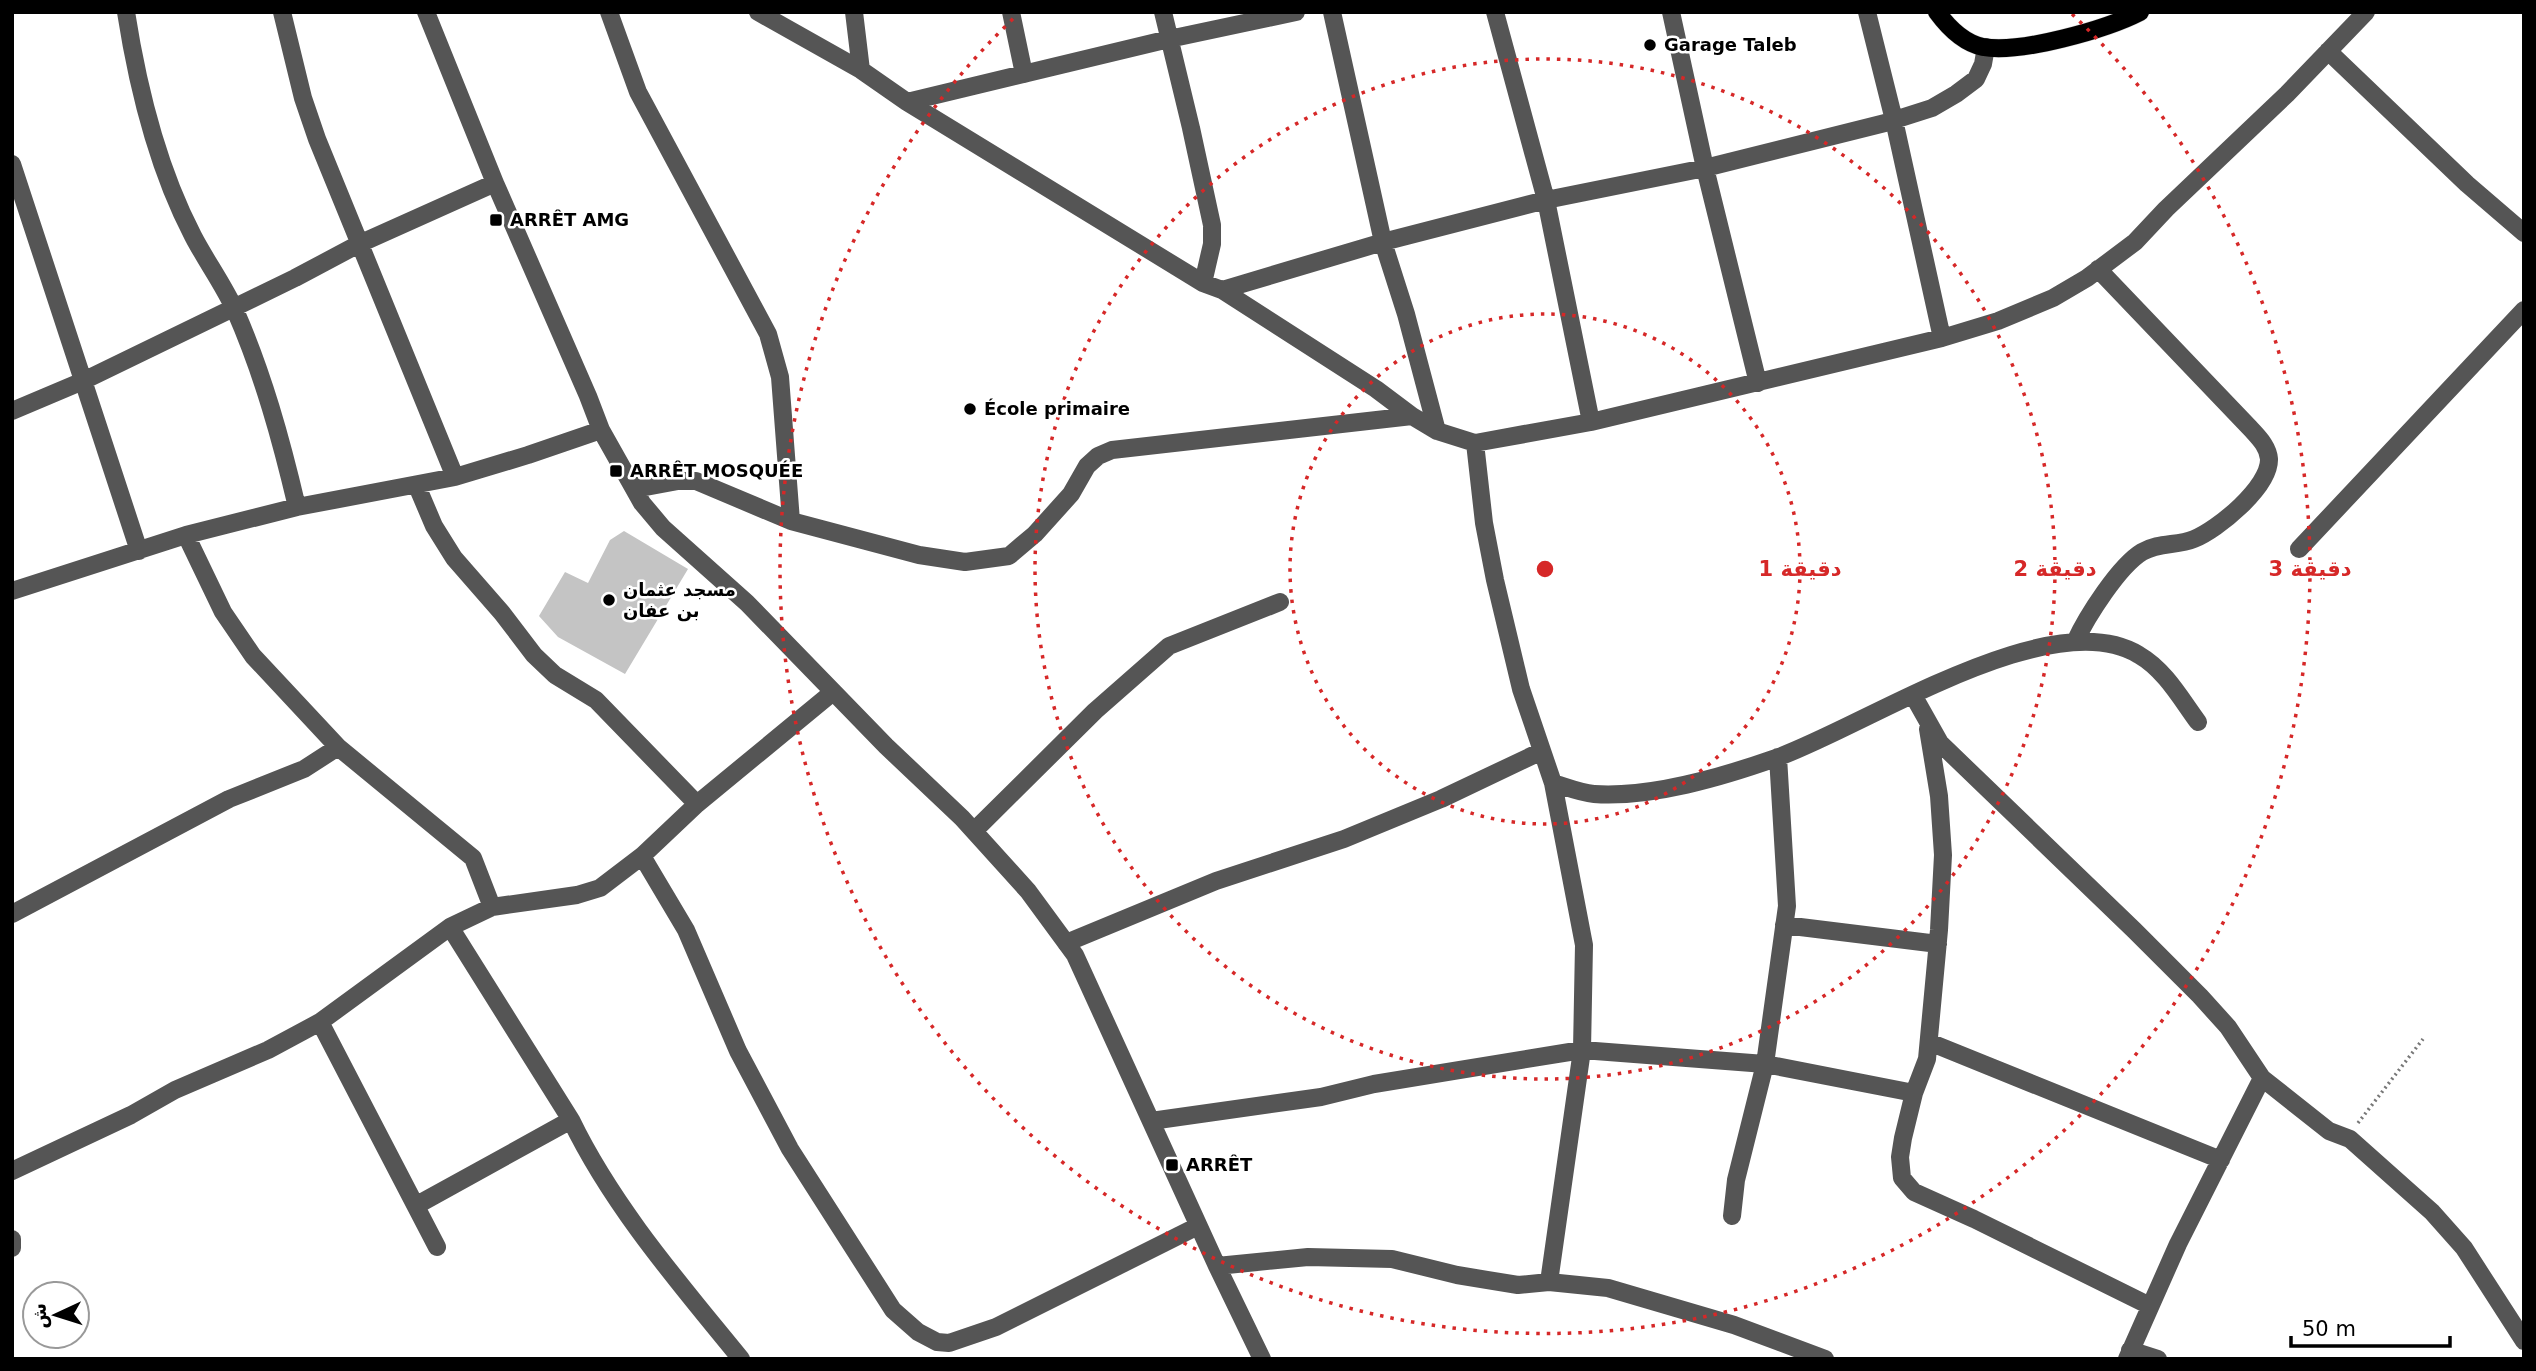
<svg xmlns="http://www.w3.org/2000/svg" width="2536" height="1371" font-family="'DejaVu Sans','Noto Sans Arabic',sans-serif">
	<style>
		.building { fill: #c4c4c4 }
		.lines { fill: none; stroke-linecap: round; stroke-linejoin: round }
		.major-casing { stroke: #dbdbdb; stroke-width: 19 }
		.path { stroke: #777; stroke-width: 3.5; stroke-dasharray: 2 3.5; stroke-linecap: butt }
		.minor { stroke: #555; stroke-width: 18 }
		.major { stroke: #000; stroke-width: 18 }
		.ring { fill: none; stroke: #d62828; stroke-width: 3.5; stroke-dasharray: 3.5 7 }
		.poi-dot { fill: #000; stroke: #fff; stroke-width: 2.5 }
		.labels { text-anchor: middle; stroke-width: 5; stroke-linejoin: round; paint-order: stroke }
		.poi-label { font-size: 18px; font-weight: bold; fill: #000; stroke: #fff; text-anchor: start }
		.centre { fill: #d62828; stroke: #fff; stroke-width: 3.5 }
		.ring-label { font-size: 21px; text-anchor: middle; font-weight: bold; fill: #d62828; stroke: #fff; stroke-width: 5; stroke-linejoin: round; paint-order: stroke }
	</style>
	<rect width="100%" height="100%" fill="#fff"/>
	<path class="building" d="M 624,531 L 688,569 L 625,674 L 558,637 L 539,616 L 565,572 L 588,583 L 610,540 Z"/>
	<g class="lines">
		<defs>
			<path id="major" d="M 1937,12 C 1948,27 1964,43 1983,47 C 2020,54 2107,29 2140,12"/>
		</defs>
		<use href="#major" class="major-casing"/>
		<path class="path" d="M 2358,1123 L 2423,1039"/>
		<path class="minor" d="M 126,12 C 138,89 157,167 193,236 C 206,261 223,284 235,310 C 263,374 281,439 297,507
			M 282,12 L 303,98 L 317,139 L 455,477
			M 426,12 L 495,183 L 588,396 L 601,430 L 642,503 L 663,528 L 747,603 L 886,746 L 962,818 L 1028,891 L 1075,955 L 1217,1266 L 1262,1359
			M 609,12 L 638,92 L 768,334 L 780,377 L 791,521
			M 758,12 L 861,70 L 907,102 L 1203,283 L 1222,290 L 1376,389 L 1412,416 L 1437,431 L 1475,443 L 1591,422 L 1942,338 L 1998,321 L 2053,298 L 2087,278 L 2135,242 L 2166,209 L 2287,94 L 2366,12
			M 854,12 L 861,70
			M 1011,12 L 1024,74
			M 1163,12 L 1191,128 L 1212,225 L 1212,244 L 1203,283
			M 1332,12 L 1383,242 L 1406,314 L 1437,431
			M 1495,12 L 1546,200 L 1591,422
			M 1671,12 L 1705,168 L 1758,383
			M 1867,12 L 1894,120 L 1942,338
			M 2328,51 L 2467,184 L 2524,233
			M 907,102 L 1169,39 L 1296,12
			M 12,164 L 139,551
			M 1222,290 L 1383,242 L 1546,200 L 1705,168 L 1885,123 L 1932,108 L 1956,94 L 1976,79 L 1983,64 L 1986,47
			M 12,411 L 83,381 L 295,278 L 359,244 L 495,183
			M 1475,443 L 1484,523 L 1495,580 L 1521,689 L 1553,783 L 1584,945 L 1582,1050 L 1549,1282
			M 417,486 L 434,526 L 454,558 L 502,613 L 534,655 L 555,675 L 596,700 L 697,804
			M 635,489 L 678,481 L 696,481 L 791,521 L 919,555 L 965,562 L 1009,556 L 1035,534 L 1071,494 L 1087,466 L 1098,456 L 1112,450 L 1412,416
			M 186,535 L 223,612 L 253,656 L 338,747 L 473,858 L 492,907
			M 2299,549 L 2524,310
			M 12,591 L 186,535 L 297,507 L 455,477 L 528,455 L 601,430
			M 2075,642 C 2087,616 2119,566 2142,552 C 2159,542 2177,546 2194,539 C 2217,530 2270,487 2269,459 C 2268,446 2258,437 2250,428 L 2098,269
			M 1913,695 L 1940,743 L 2134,930 L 2200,996 L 2228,1027 L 2262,1078 L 2329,1131 L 2350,1139 L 2432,1212 L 2464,1248 L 2524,1341
			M 1928,729 L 1939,796 L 1943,855 L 1939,930 L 1927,1059 L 1914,1093 L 1903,1138 L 1900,1157 L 1902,1178 L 1914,1192 L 1974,1219 L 2150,1306
			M 1553,783 C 1566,787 1581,793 1594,794 C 1652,798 1722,777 1776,758 C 1864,727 2051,601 2139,655 C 2165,670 2181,699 2198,722
			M 974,831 L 1095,711 L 1169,646 L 1280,602
			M 642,856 L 686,930 L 738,1051 L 790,1149 L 893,1310 L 918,1332 L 937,1342 L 949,1343 L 996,1327 L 1198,1226
			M 12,914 L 229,799 L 304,769 L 338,747
			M 1784,925 L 1938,944
			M 450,927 L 571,1120 C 613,1207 680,1284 741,1359
			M 1066,943 L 1216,881 L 1344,839 L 1441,799 L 1542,751
			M 320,1022 L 437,1247
			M 1929,1042 L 2221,1160
			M 1151,1121 L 1321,1097 L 1374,1084 L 1582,1050 L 1765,1064 L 1914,1093
			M 12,1171 L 131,1115 L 175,1090 L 268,1050 L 320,1022 L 450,927 L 492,907 L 577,895 L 600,888 L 642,856 L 697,804 L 833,692
			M 417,1205 L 571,1120
			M 1732,1216 L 1736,1180 L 1765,1064 L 1787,906 L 1778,757
			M 12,1239 L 12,1248
			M 1217,1266 L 1308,1257 L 1392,1259 L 1457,1275 L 1518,1285 L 1549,1282 L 1608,1288 L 1734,1325 L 1825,1359
			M 2130,1350 L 2158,1359
			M 2127,1359 L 2178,1244 L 2262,1078"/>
		<use href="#major" class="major"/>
	</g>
	<g class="ring">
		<circle cx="1545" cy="569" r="255"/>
		<circle cx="1545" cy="569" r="510"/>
		<path d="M2072 14A765 765 0 1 1 1018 14"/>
	</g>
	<g class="poi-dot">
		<circle cx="1650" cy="45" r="7"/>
		<rect x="489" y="213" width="14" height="14" rx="3.5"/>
		<circle cx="970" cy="409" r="7"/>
		<rect x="609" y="464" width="14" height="14" rx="3.5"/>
		<circle cx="609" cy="600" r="7"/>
		<rect x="1165" y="1158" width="14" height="14" rx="3.5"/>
	</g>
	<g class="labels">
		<g class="poi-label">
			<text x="1664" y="51">Garage Taleb</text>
			<text x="510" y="226">ARRÊT AMG</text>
			<text x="984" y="415">École primaire</text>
			<text x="630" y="477">ARRÊT MOSQUÉE</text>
			<text x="623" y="596">مسجد عثمان<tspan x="623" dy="21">بن عفان</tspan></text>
			<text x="1186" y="1171">ARRÊT</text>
		</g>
	</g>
	<circle cx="1545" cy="569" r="10" class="centre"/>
	<g class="ring-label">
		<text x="1800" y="576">1 دقيقة</text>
		<text x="2055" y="576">2 دقيقة</text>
		<text x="2310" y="576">3 دقيقة</text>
	</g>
	<rect width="2536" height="1371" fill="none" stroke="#000000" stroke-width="28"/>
	<g transform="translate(56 1315) rotate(266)"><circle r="33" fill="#ffffff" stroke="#999999" stroke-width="2"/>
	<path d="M0-5L12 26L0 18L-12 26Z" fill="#000000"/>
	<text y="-10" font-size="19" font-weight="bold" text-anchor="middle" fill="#000000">ش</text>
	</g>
	<path d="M2291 1336v10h159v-10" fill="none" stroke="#000000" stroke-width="3.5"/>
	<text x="2302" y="1336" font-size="21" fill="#000000" stroke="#ffffff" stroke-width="5" paint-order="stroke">50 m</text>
</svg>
